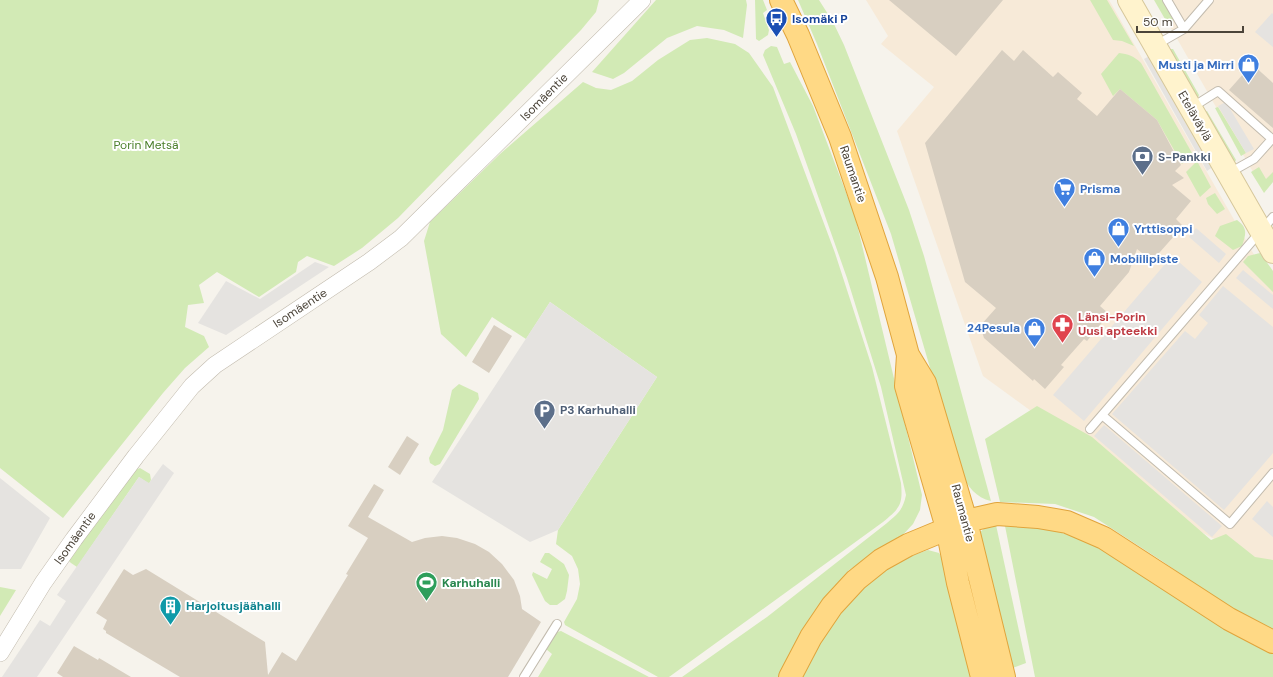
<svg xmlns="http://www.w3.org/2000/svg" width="1273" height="677" font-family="'DM Sans',sans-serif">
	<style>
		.commercial { fill: #f7ead8 }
		.green { fill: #d2eab5 }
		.parking { fill: #e5e3e0 }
		.building { fill: #d8cfc1 }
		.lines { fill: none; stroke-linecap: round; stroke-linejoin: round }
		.service-casing { stroke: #c2bbae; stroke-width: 10 }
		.minor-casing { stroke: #c2bbae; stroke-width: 18 }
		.secondary-casing { stroke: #d6c79b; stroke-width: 24 }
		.trunk-casing { stroke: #e0a43c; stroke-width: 24 }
		.service { stroke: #fff; stroke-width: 8 }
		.minor { stroke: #fff; stroke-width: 17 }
		.secondary { stroke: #fff3cd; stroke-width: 22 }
		.trunk { stroke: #ffd985; stroke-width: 22 }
		.labels { text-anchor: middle; stroke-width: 4; stroke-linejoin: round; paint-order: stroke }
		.transit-label { font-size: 12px; font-weight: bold; fill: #164399; stroke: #fff; text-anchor: start }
		.shop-label { font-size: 12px; font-weight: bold; fill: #366cbe; stroke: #fff; text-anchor: start }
		.street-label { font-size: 12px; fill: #4b4439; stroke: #fff }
		.park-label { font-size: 12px; fill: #4a7f2a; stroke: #fff }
		.service-label { font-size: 12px; font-weight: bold; fill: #4e5e75; stroke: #fff; text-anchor: start }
		.health-label { font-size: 12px; font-weight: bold; fill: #be3a42; stroke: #fff; text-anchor: start }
		.leisure-label { font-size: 12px; font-weight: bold; fill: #27864d; stroke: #fff; text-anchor: start }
		.culture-label { font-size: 12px; font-weight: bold; fill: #0d838f; stroke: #fff; text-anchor: start }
	</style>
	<rect width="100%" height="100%" fill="#f6f3ec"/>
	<path class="commercial" d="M 866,0 L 1109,0 L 1273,288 L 1273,565 L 1256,562 L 1183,522 L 983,376 L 897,131 L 934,87 L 881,44 L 888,36 Z
		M 1155,0 L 1273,0 L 1273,173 L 1261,186 Z"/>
	<path class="green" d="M 0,0 L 599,0 L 596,12 L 581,30 L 398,218 L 362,248 L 334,266 L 307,256 L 298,262 L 296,272 L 259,297 L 217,272 L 199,285 L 204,303 L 188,305 L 185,327 L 204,336 L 209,347 L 185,368 L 163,393 L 63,518 L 0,468 Z
		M 656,0 L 746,0 L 747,5 L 743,38 L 724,30 L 697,26 L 667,38 L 624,73 L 613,79 L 592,72 Z
		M 755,0 L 763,0 L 767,10 L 763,13 L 769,30 L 768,35 L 759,41 L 756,39 Z
		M 798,0 L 819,0 L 833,22 L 844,45 L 909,210 L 924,256 L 991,501 C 976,498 968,486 961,474 L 891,234 L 817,44 Z
		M 1090,0 L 1107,0 L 1134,46 L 1122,41 L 1113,40 Z
		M 1154,0 L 1164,0 L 1175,19 L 1169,26 Z
		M 707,38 L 735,44 L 749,53 L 773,87 L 835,253 L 872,367 L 901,483 C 903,505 900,508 883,522 L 669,677 L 658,677 L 565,625 L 564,622 L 577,599 L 580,584 L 578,569 L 572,556 L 556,544 L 558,530 L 657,377 L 550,302 L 526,339 L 492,317 L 466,357 L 441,334 L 424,241 L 430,222 L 500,154 L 583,82 L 596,88 L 611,90 L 632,81 L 658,60 L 690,40 Z
		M 771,46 L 777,47 L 784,64 L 790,62 L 813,106 L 855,216 L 922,495 L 920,510 L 913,524 L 900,538 L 849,570 L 815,611 L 787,661 L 782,677 L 682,677 L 767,617 L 887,523 C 899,513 903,509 906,495 L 881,387 L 847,278 L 796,134 L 763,55 L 765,50 Z
		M 1170,49 L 1173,49 L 1199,95 L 1198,98 L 1169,54 Z
		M 1119,53 C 1128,54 1134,56 1141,63 L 1192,153 L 1182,164 L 1157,120 L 1120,89 L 1113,96 L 1101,74 Z
		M 1218,107 L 1246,153 L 1241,156 L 1215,108 Z
		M 1207,111 L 1236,160 L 1234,163 L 1205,112 Z
		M 1197,161 L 1211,187 L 1200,197 L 1186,172 Z
		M 1259,167 L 1266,179 L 1273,172 L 1273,182 L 1264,193 L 1251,172 Z
		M 1215,193 L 1225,209 L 1217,214 L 1208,204 L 1206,198 Z
		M 1237,220 C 1248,228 1246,234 1242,246 L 1233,250 L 1215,236 L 1220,226 Z
		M 1260,253 L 1273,271 L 1273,292 L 1243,262 L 1248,256 Z
		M 459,384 L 478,393 L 479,399 L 440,464 L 435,466 L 430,463 L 429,458 L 443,430 L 452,390 Z
		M 1037,406 L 1092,437 L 1211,540 L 1226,534 L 1255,557 L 1273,560 L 1273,632 L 1210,595 L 1162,561 L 1094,517 L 1055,504 L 1000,502 L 985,439 Z
		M 140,468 L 150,474 L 151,480 L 149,484 L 139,477 L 77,567 L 71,563 L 68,560 L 135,470 Z
		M 996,525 L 1026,663 L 1010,669 L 977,537 C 981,529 987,526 996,525 Z
		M 1005,526 L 1049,529 L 1085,540 L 1227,624 L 1273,650 L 1273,677 L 1035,677 Z
		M 928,550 L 939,553 L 946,564 L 976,677 L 801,677 C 807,663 813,648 820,636 C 844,596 884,564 928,550 Z
		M 545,553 L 549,553 L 564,564 L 569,575 L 567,591 L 565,599 L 557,605 L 550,605 L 545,601 L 532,575 L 533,572 L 547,579 L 552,569 L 540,562 Z
		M 0,587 L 16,590 L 0,616 Z
		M 561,631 L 649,677 L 538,677 L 552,654 L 546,649 L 557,632 Z"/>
	<path class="parking" d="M 1272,13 L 1273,14 L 1273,47 L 1255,32 Z
		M 1151,55 L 1214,166 L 1207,171 L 1144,59 Z
		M 1226,102 L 1254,149 L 1246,153 L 1218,106 Z
		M 1196,228 L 1226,254 L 1219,263 L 1189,237 Z
		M 1172,256 L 1202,282 L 1084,421 L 1053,395 Z
		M 315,262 L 329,267 L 226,335 L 198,323 L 226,281 L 260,299 Z
		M 1243,270 L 1273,295 L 1273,309 L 1236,278 Z
		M 1223,286 L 1273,327 L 1273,453 L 1224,510 L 1112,414 L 1185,331 L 1195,339 L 1208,323 L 1199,315 Z
		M 550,302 L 657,377 L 558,530 L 530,542 L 432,482 Z
		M 1104,425 L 1222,526 L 1212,537 L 1094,436 Z
		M 163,464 L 174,473 L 37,677 L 2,677 L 40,620 L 50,626 L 66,601 L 57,595 L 139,477 L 149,483 Z
		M 0,478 L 50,518 L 21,569 L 0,569 Z
		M 1267,501 L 1273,507 L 1273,537 L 1252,519 Z"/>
	<path class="building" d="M 889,0 L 1003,0 L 956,56 Z
		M 1002,50 L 1014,61 L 1023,50 L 1053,77 L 1058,72 L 1082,93 L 1077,99 L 1097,116 L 1120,89 L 1157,120 L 1181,165 L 1175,171 L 1184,178 L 1172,185 L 1191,201 L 1176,219 L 1183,226 L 1152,261 L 1137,249 L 1129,272 L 1100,306 L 1109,314 L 1087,341 L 1084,339 L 1061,365 L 1064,367 L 1045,389 L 1034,379 L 1033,381 L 984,338 L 980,326 L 996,308 L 965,282 L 925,143 Z
		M 1252,64 L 1273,83 L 1273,128 L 1229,90 Z
		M 494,325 L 512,336 L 489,373 L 472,362 Z
		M 407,436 L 419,444 L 400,475 L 388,467 Z
		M 374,484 L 384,490 L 368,517 L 412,542 L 425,538 L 442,536 L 457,538 L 475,544 L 489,552 L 502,564 L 514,580 L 520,596 L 522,609 L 541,622 L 508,677 L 180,677 L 106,633 L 106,631 L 103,629 L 107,620 L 96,613 L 124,569 L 133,575 L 146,569 L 265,642 L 268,675 L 282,652 L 296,661 L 348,575 L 346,574 L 368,538 L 348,526 Z
		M 74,646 L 98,660 L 99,658 L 131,677 L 63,677 L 57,673 Z"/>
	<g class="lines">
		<defs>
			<path id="service" d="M 1167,0 L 1184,29
				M 1156,45 L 1184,29 L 1209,0
				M 1191,108 L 1218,91 L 1272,139 L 1254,159 L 1229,173
				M 1102,415 L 1230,524 L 1273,473
				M 1090,429 L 1273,217
				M 524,677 L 557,624"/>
			<path id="minor" d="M 0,653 L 43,583 L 74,539 L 136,456 L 192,386 L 215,365 L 369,262 L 401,238 L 642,0"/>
			<path id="secondary" d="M 1129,0 L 1273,252"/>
			<path id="trunk" d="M 781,0 L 798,35 L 840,137 L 887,277 L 908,355 L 925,383 L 966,521 L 1004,677
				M 908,355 L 906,386 L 947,528 L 958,583 L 982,677
				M 790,677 L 811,637 L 832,606 L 856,580 L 881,560 L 908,545 L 966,521 L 997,514 L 1038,517 L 1067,522 L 1104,538 L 1229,619 L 1273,642"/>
		</defs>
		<use href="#service" class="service-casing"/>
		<use href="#minor" class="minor-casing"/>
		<use href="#secondary" class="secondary-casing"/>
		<use href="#trunk" class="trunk-casing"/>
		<use href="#service" class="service"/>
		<use href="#minor" class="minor"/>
		<use href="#secondary" class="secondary"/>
		<use href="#trunk" class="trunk"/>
	</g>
	<defs>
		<symbol id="bus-pin" viewBox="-11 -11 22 30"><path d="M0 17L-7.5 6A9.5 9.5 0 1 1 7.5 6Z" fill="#1a4fb4" stroke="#fff"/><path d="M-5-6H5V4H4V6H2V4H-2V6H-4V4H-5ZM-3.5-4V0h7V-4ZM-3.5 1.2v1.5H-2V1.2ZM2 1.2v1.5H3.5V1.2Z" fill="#fff"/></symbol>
		<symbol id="shop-pin" viewBox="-11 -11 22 30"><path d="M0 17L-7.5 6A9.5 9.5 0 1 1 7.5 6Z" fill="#3f7fe0" stroke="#fff"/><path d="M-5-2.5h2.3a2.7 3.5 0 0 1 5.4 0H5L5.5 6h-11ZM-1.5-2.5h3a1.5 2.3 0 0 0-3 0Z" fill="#fff"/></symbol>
		<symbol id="bank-pin" viewBox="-11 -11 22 30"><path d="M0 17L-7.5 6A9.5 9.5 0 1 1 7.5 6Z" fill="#5c6f8a" stroke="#fff"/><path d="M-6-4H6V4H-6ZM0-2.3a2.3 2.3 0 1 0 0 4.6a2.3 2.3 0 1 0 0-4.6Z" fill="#fff"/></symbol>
		<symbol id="supermarket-pin" viewBox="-11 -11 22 30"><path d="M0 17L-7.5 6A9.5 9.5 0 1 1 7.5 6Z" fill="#3f7fe0" stroke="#fff"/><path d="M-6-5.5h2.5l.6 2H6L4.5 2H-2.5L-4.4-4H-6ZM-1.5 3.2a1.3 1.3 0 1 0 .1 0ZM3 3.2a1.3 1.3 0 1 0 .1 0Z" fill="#fff"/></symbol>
		<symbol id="pharmacy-pin" viewBox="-11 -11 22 30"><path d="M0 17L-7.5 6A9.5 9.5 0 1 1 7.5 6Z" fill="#e0444e" stroke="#fff"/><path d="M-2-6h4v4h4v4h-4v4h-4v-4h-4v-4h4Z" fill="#fff"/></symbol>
		<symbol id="parking-pin" viewBox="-11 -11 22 30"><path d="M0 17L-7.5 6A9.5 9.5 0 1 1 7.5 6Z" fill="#5c6f8a" stroke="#fff"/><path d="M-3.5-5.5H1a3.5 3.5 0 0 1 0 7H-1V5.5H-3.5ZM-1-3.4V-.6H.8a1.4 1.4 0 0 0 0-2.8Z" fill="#fff"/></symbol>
		<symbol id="stadium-pin" viewBox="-11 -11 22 30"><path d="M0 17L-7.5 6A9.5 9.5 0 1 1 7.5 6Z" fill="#2e9e5b" stroke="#fff"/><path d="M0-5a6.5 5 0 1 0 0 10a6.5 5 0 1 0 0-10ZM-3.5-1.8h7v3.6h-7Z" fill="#fff"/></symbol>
		<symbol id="building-pin" viewBox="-11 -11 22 30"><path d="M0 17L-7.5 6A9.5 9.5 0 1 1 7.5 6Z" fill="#0f9aa8" stroke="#fff"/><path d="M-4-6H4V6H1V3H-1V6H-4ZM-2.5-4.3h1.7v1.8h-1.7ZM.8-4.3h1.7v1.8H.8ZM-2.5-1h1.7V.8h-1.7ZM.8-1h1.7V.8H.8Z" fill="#fff"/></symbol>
	</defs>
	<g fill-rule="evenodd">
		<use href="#bus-pin" x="764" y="6" width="25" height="34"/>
		<use href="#shop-pin" x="1236" y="52" width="25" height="34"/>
		<use href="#bank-pin" x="1130" y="144" width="25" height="34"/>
		<use href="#supermarket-pin" x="1052" y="176" width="25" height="34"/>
		<use href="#shop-pin" x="1106" y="216" width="25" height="34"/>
		<use href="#shop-pin" x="1082" y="246" width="25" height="34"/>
		<use href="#pharmacy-pin" x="1050" y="312" width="25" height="34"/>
		<use href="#shop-pin" x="1022" y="316" width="25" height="34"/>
		<use href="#parking-pin" x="532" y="398" width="25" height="34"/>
		<use href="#stadium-pin" x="414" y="570" width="25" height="34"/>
		<use href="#building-pin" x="158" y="594" width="25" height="34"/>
	</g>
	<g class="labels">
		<g class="transit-label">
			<text x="792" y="23">Isomäki P</text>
		</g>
		<g class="shop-label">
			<text x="1234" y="69" text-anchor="end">Musti ja Mirri</text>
			<text x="1080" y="193">Prisma</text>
			<text x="1134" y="233">Yrttisoppi</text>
			<text x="1110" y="263">Mobiilipiste</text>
			<text x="1020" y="332" text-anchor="end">24Pesula</text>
		</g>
		<g class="street-label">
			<text transform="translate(544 97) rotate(-45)" y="4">Isomäentie</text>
			<text transform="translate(1195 116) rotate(60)" y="4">Eteläväylä</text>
			<text transform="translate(853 174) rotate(71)" y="4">Raumantie</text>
			<text transform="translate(300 308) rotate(-33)" y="4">Isomäentie</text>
			<text transform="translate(963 513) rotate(75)" y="4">Raumantie</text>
			<text transform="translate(75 538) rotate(-54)" y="4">Isomäentie</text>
		</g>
		<g class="park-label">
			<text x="146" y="149">Porin Metsä</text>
		</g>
		<g class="service-label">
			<text x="1158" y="161">S-Pankki</text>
			<text x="560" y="414">P3 Karhuhalli</text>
		</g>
		<g class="health-label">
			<text x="1078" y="321">Länsi-Porin<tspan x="1078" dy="14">Uusi apteekki</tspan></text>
		</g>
		<g class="leisure-label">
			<text x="442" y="587">Karhuhalli</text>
		</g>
		<g class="culture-label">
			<text x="186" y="610">Harjoitusjäähalli</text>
		</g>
	</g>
	<path d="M1137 26v6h106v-6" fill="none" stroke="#4b4439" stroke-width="2"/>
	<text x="1143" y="26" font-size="12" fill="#4b4439" stroke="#ffffff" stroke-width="3" paint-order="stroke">50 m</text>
</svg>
